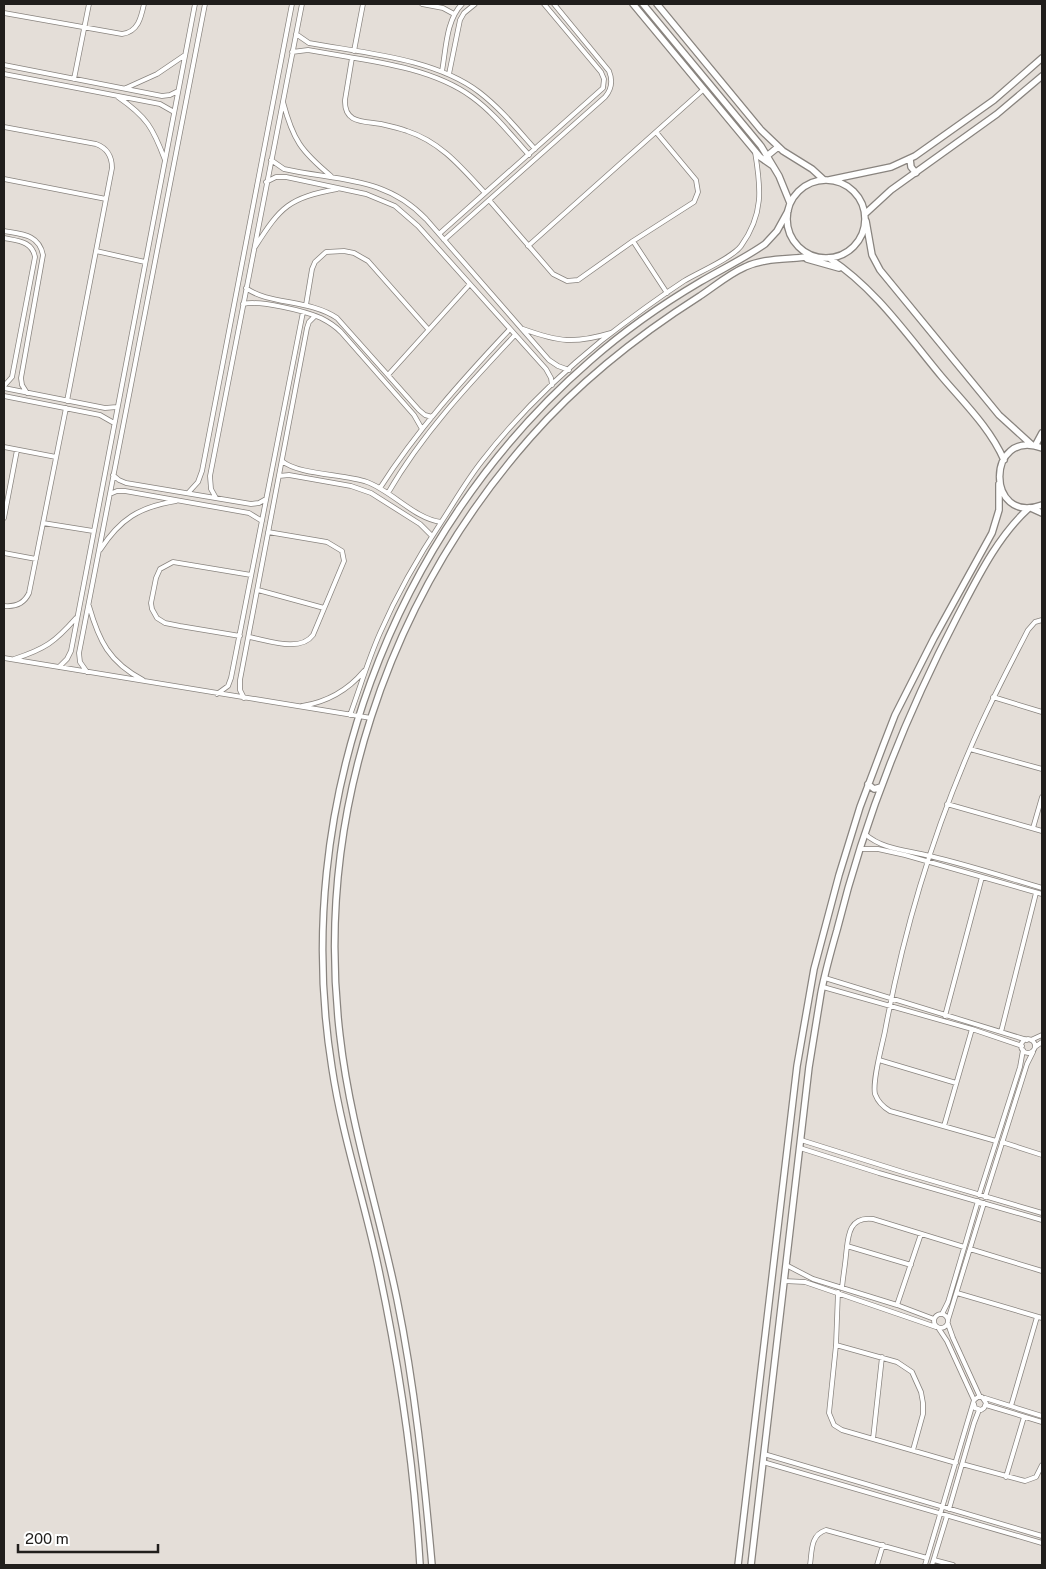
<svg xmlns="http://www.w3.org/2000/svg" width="1046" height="1569" font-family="'Public Sans',sans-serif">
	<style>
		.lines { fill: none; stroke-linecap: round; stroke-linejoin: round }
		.street-casing { stroke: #89847f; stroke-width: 5.5 }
		.secondary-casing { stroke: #89847f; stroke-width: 8 }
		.street { stroke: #fff; stroke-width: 4 }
		.secondary { stroke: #fff; stroke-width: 5.5 }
	</style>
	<rect width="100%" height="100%" fill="#e4ded8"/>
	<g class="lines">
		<defs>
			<path id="street" d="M 422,4 L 443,8 L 454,14
				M 4,13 L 122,34 C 138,32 141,18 144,4
				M 296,34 L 309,43 C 363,53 434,58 479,92 C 500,108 517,129 535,149
				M 354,51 L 363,4
				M 292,52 L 308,50 C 361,60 429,65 472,97 C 494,113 511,135 529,155
				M 352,58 L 345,100 C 344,124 364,121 381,124 C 390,126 399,128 407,131 C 441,142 462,168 485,193
				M 4,65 L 162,96 L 170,95 L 178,91
				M 442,71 C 446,50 446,20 462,4
				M 4,74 L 160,104 L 174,112
				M 449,74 L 460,20 L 464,13 L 475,4
				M 74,79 L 89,4
				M 126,88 L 157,74 L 185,55
				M 118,97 C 147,117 153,128 165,160
				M 283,102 C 293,140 301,151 331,176
				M 4,127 L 96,144 C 107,148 112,156 112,168 L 67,401
				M 271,160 L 284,169 C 338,181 385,176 426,219 L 549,360 L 558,366 L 569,370
				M 4,179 L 106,199
				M 266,182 L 276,177 L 286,177 L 366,194 L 395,206 L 418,226 L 546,369 L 551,378 L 552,385
				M 489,200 L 553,274 L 567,281 L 578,280 L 633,241 L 694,202 L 698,192 L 696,180 L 656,132
				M 4,231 C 21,234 39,234 43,255 L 21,378 L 22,385 L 27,393
				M 439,234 L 603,88 L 604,79 L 601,72 L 544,4
				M 4,238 C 18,241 32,241 35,257 L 12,377 L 4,386
				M 444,240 L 605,97 C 612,89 613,81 609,71 L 554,4
				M 633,241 L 667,293
				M 528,246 L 704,89
				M 255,247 C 281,206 289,198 337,189
				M 96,251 L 145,262
				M 246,288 C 269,305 309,299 337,318 L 419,410 L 425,415 L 432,417
				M 243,304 C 260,300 305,311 321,318 C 329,322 335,326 341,332 L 414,415 L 422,429
				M 306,305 L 312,269 L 315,262 L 326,252 L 344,251 L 354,253 L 368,261 L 428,329
				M 523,329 C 559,342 574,344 611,333
				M 388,375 L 470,284
				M 4,388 L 105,408 L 117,407
				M 4,396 L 100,415 L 114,423
				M 4,447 L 56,457
				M 282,461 C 299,475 344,474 367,482 C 392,491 415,519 441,522
				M 113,475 L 119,480 L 126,483 L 251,504 L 259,503 L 266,499
				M 279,476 L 289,475 L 351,486 L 371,493 L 420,524 L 432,536
				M 380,488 C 417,430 463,379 510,329
				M 188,493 L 198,482 L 202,471 L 292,4
				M 388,493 C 422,434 469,384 515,335
				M 110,494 L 117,491 L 125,491 L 249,513 L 262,521
				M 216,498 L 211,489 L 210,476 L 302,4
				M 4,518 L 17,450
				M 43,523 L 93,531
				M 100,550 C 120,519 139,507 176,501
				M 4,553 L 36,559
				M 258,590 L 324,608
				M 4,606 C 15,607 24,604 29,593 L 66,408
				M 89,606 C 99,641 109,662 143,680
				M 240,636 L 180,626 L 165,623 L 157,618 L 152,609 L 151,603 L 156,578 L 160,569 L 173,562 L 251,575
				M 249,637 C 267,640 300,653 313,635 L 344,561 L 342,551 L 327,542 L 268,532
				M 4,658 L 371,718
				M 14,659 C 45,649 55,642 76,618
				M 59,667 L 67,659 L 71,651 L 195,4
				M 87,672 L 80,662 L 79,653 L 205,4
				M 217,694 L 228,686 L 231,678 L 303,312
				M 993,697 L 1042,712
				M 244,698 L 240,690 L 240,680 L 307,328 L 309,322 L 315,316
				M 302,706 C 327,702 348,690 364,671
				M 350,715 C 360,688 368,660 380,633 C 397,594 418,557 442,521 C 455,501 467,480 482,461 C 516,417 558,376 601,341 C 628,320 655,300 684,281 C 699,272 732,258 741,246 C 764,214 761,188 755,152
				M 970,749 L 1042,769
				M 947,804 L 1042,831
				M 1033,828 L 1042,797
				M 865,834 C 883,850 908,850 930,856 C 968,865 1005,877 1042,888
				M 860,849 L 878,849 L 905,855 L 1042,894
				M 825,978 L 1027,1040
				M 823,987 L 972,1029 L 1022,1046
				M 945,1016 L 982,877
				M 1001,1032 L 1036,893
				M1021 1046a7 7 0 1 1 14 0a7 7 0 1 1-14 0Z
				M 1031,1040 L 1042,1035
				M 1035,1047 L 1042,1042
				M 879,1060 L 956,1083
				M 944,1126 L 972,1029
				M 801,1140 L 906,1173 L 1042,1213
				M 996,1141 L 890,1111 C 883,1107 878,1102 875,1094 C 872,1081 882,1046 885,1031 C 903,934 931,839 970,749 C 987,708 1008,669 1028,630 L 1035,622 L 1042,620
				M 1002,1142 L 1042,1155
				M 800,1148 L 879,1173 L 1042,1220
				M 979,1195 L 1020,1067 L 1023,1050
				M 985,1197 L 1027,1064 L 1033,1052
				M 847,1246 L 911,1265
				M 970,1249 L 1042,1271
				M 786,1265 L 813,1279 L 897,1305 L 934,1319
				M 784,1281 L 805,1282 L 936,1327
				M 842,1288 C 843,1277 845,1266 846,1255 C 848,1237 848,1216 873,1219 L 964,1247
				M 838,1292 L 836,1345 L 829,1413 L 834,1425 L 842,1430 L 956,1463
				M 957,1293 L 1042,1318
				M 897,1305 L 921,1234
				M934 1321a7 7 0 1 1 14 0a7 7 0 1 1-14 0Z
				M 942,1314 L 948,1302 L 978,1201
				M 948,1320 L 984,1203
				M 948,1324 L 953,1338 L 980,1397
				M 939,1329 L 947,1341 L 974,1400
				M 836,1345 L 897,1362 L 912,1372 L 921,1392 L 923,1403 L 923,1414 L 913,1450
				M 985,1398 L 1042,1416
				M 986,1405 L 1042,1422
				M 1011,1406 L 1037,1317
				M 873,1439 L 882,1357
				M 764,1454 L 1042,1536
				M 763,1462 L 1042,1543
				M 962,1464 L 1025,1481 L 1036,1477 L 1042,1465
				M 1006,1477 L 1024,1417
				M 949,1509 L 974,1423 L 979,1410
				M 934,1560 L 953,1565
				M 810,1565 C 812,1552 810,1535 826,1530 L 927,1558
				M 877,1565 L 883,1545
				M 925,1565 L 974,1400 L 978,1397 L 982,1397 L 986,1403 L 984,1408 L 981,1410 L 975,1408 L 974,1404
				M 932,1565 L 947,1516"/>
			<path id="secondary" d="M 633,4 L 760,157 L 773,166
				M 643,4 L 761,146 L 779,176 L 790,203
				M 657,4 L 761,130 L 783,151 L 812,169 L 824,180
				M 767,156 L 778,147
				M 910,159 L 911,167 L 916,173
				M787 219a39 39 0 1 1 78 0a39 39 0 1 1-78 0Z
				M 829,180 L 891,167 L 915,156 L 994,100 L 1042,58
				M 866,213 L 891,190 L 997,114 L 1042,76
				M 866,221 L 872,255 L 880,270 L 999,415 L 1032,445
				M 829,258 C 876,289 907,335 942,377 C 964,403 990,428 1004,460
				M 807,259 L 839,268
				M 1035,446 L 1042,433
				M 1042,448 C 986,427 985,526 1042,505
				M 1031,508 L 1042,513
				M 868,784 L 874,789 L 881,787
				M 420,1565 C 414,1465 399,1364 378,1266 C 364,1200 342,1135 332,1068 C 290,808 391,534 590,361 C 624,331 661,305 700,282 C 722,269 745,258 765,244 L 777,231 L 788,211
				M 432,1565 C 424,1476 415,1387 397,1299 C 379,1211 350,1125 340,1036 C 314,818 386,602 530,438 C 579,382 637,336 700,296 C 715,286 729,274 745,267 C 766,257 791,260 813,256
				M 738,1565 L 797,1066 L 814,969 L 839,875 L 860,807 L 883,746 L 895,715 L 934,638 L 992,533 L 999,510 L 999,484
				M 751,1565 L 809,1067 C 813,1043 817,1017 821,993 C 825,972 831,951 837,930 C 864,821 905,717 957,617 C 977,579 997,537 1029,508"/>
		</defs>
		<use href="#street" class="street-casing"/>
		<use href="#secondary" class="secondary-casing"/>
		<use href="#street" class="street"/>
		<use href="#secondary" class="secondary"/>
	</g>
	<rect width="1046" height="1569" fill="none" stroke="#201e1c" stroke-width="10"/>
	<path d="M18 1544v8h140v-8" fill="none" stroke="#201e1c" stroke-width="2.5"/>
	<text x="25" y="1544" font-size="15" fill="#201e1c" stroke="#ffffff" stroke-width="4" paint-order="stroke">200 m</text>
</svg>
